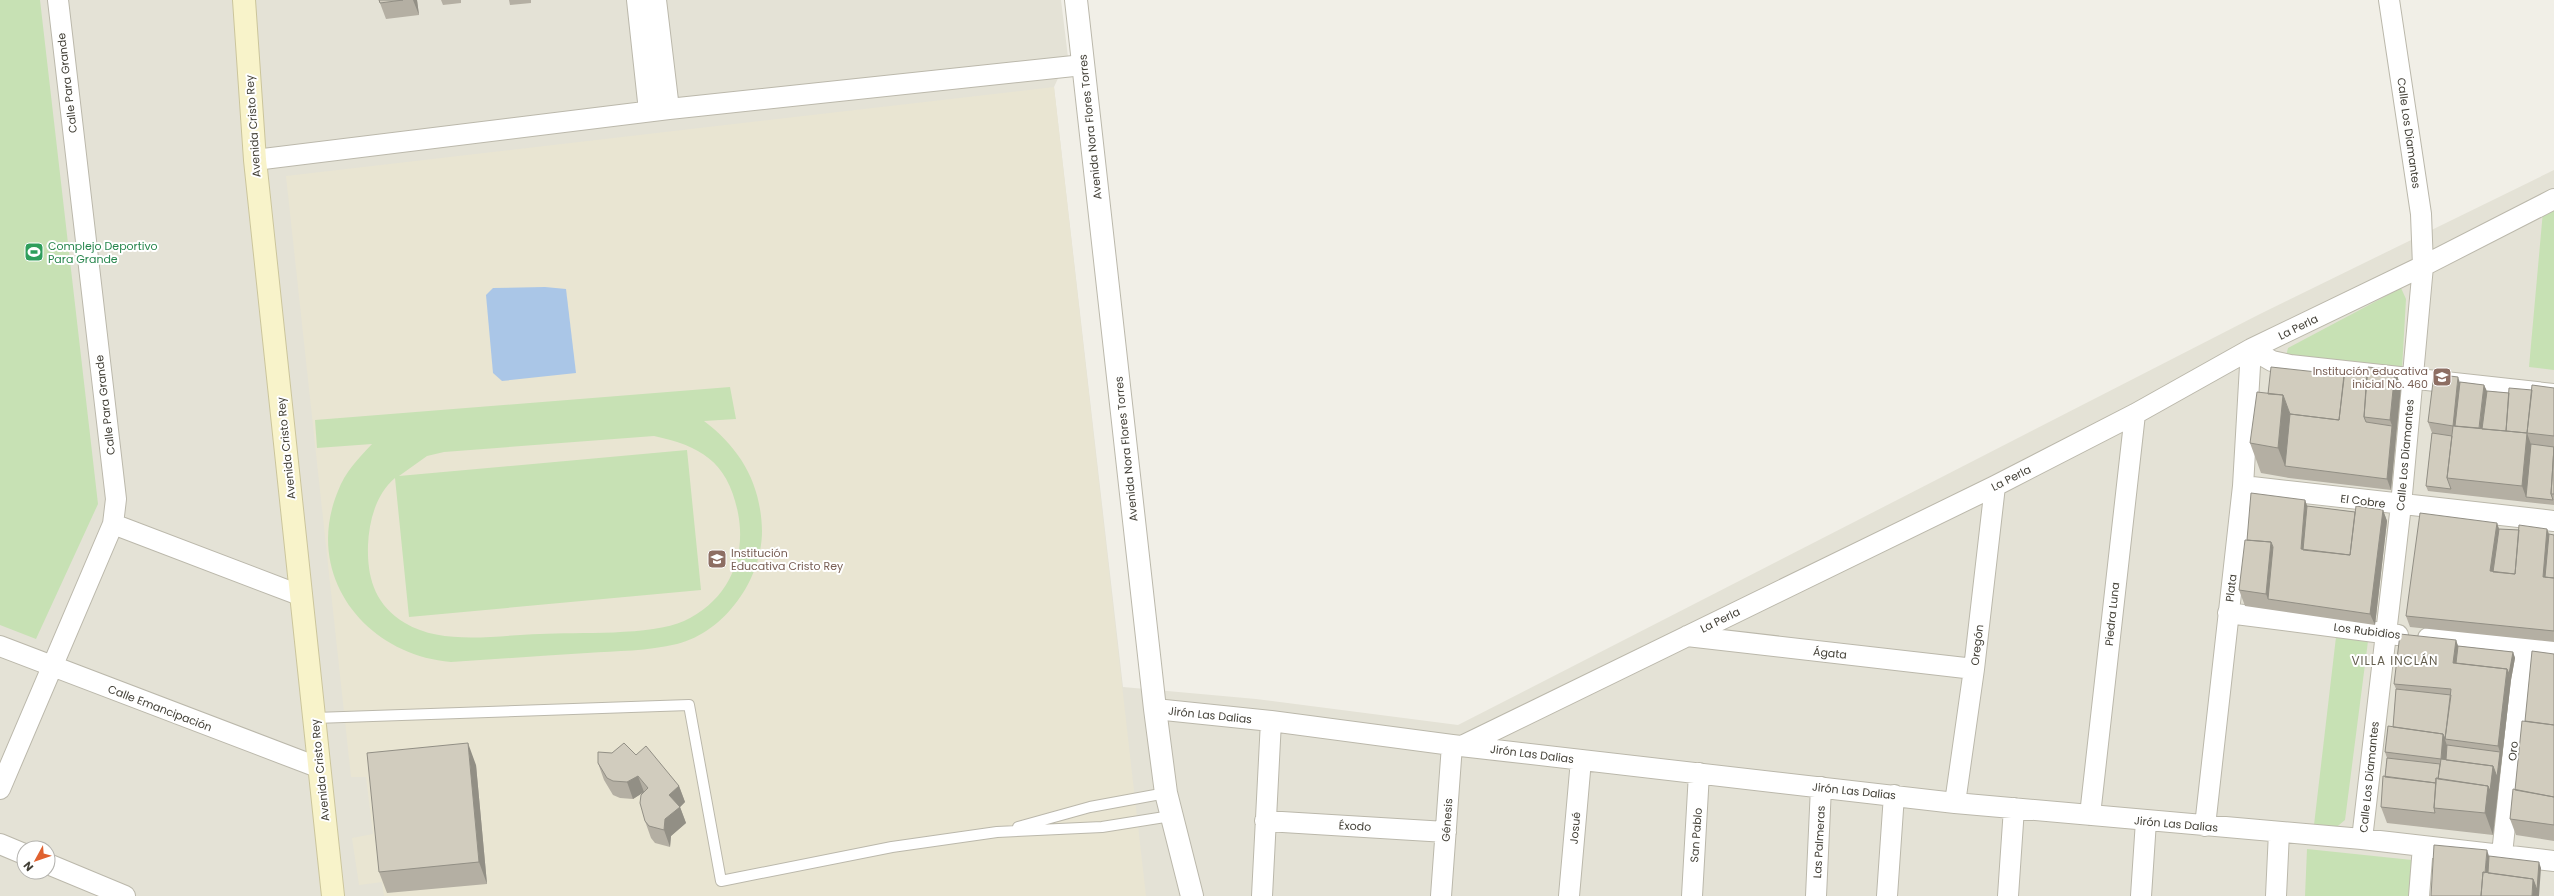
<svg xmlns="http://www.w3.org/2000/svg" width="2554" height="896" font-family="Poppins,sans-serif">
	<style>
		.residential { fill: #e4e2d6; fill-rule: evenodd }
		.education { fill: #e9e5d2 }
		.green { fill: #c7e1b4; fill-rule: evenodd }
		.water { fill: #aac6e7 }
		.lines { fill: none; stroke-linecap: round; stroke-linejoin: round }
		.service-casing { stroke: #bbb8ab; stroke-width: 12 }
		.minor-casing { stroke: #bbb8ab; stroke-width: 22 }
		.tertiary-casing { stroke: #bbb8ab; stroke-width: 24 }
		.secondary-casing { stroke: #cbc59b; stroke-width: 24 }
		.service { stroke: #fff; stroke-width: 10 }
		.minor { stroke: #fff; stroke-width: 20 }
		.tertiary { stroke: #fff; stroke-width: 22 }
		.secondary { stroke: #f8f3ca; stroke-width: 22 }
		.wall { fill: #b4afa3 }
		.shaded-wall { fill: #928f85 }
		.building { fill: #d1ccbe; stroke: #928f85 }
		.labels { text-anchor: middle; stroke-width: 4; stroke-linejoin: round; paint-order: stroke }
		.street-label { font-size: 11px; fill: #434037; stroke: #fff }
		.leisure-label { font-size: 11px; fill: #27864d; stroke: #fff; text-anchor: start }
		.education-label { font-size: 11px; fill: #785e54; stroke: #fff; text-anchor: end }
		.neighbourhood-label { font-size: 12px; letter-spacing: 1px; fill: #655f4f; stroke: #fff }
	</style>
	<rect width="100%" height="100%" fill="#f1efe7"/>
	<path class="residential" d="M 0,0 L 1061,0 L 1068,57 L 1054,87 L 1123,687 L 1256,699 L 1458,725 L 2260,314 L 2554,170 L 2554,896 L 0,896 ZM 24,848 L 48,848 L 48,872 L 24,872 Z"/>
	<path class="education" d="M 1054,87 L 1146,896 L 384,896 L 382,882 L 359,885 L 352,838 L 373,834 L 366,777 L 351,777 L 286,176 Z"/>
	<path class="green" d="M 0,0 L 40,0 L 98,504 L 36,639 L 0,625 Z
		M 2554,206 L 2554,370 L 2529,367 L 2543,211 Z
		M 2401,288 L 2406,299 L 2402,369 L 2286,356 L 2288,348 Z
		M 730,387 L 736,419 L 704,421 C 741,449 761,484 762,531 C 762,579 725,632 677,644 C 648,651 617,651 587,653 C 542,656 496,659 451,662 C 365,655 303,575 338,491 C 345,472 358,459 372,444 L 317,448 L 315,420 ZM 654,436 C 701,446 728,462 738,513 C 747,559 727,601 684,621 C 652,636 577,632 540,634 C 498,635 443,646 405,623 C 375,605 367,578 368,545 C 369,521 376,494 395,478 L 409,617 L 701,590 L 687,450 L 399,476 L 427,456 L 444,452 Z
		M 2336,637 L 2368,641 L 2345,820 L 2333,830 L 2314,825 Z
		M 2307,849 L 2412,860 L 2410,896 L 2305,896 Z"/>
	<path class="water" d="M 545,287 L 566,289 L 576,373 L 502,381 L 493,373 L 486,295 L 493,288 Z"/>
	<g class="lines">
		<defs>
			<path id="service" d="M 315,718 L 689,705 L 721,881 L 892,847 L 997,832 L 1102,827 L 1171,816
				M 1018,827 L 1090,807 L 1166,793"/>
			<path id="minor" d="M 637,0 L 649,111
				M 656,0 L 669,109
				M 255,160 L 669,109 L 1083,65
				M 2243,486 L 2554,521
				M 113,524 L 302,596
				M 2228,613 L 2398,635
				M 1687,636 L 1974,669
				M 2428,638 L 2554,651
				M 0,646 L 320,768
				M 1155,709 L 1271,721 L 1452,745 L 1955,803 L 2362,839 L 2554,861
				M 1462,746 L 1995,486 L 2135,414 L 2251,349 L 2423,266 L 2554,199
				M 0,789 L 113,524 L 116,499 L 58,0
				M 1955,803 L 1974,669 L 1995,486
				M 2090,815 L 2135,414
				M 1265,821 L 1446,832
				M 2205,826 L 2243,486 L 2251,349 L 2272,361 L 2290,365 L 2554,394
				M 2362,839 L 2401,505 L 2423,266 L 2421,214 L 2389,0
				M 0,844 L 24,854
				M 2502,854 L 2524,648
				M 48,864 L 125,896
				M 1262,896 L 1271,721
				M 1441,896 L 1452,745
				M 1569,896 L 1581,760
				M 1692,896 L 1699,773
				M 1816,896 L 1821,787
				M 1887,896 L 1894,795
				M 2008,896 L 2014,808
				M 2141,896 L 2146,821
				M 2276,896 L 2279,832
				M 2419,896 L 2423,846"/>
			<path id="tertiary" d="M 1076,0 L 1155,709 L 1166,793 L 1192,896"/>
			<path id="secondary" d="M 244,0 L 255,160 L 333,896"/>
		</defs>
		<use href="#service" class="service-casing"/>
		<use href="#minor" class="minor-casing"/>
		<use href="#tertiary" class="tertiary-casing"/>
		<use href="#secondary" class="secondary-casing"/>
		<use href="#service" class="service"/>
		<use href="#minor" class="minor"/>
		<use href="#tertiary" class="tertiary"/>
		<use href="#secondary" class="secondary"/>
	</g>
	<path class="wall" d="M 379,0 L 417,0 L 419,15 L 386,19 L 380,3 Z
		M 441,0 L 461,0 L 461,3 L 443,5 Z
		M 509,0 L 531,0 L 531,3 L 510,5 Z
		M 2395,370 L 2401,387 L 2391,490 L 2289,478 L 2261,473 L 2250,443 L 2268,394 L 2344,375 L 2367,372 Z
		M 2460,382 L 2484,385 L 2487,391 L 2509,393 L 2554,388 L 2554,505 L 2428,491 L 2426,486 L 2432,433 L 2428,422 Z
		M 2305,500 L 2307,506 L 2355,512 L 2383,510 L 2387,521 L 2375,625 L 2245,606 L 2239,590 L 2247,540 Z
		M 2497,523 L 2499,529 L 2519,530 L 2547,529 L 2549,534 L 2554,535 L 2554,642 L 2410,627 L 2406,616 Z
		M 2456,640 L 2458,646 L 2513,652 L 2515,658 L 2511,680 L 2493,835 L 2387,823 L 2381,807 L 2385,777 L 2387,758 L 2385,752 L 2393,727 L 2396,689 L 2394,684 Z
		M 2554,654 L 2554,841 L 2516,835 L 2510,819 L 2515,790 L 2525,721 Z
		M 636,755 L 679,786 L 685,802 L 680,807 L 686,823 L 671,836 L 670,847 L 655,843 L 651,838 L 645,821 L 644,792 L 633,799 L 620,798 L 613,795 L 604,780 L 598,763 Z
		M 476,765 L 487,884 L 387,893 L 379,872 Z"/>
	<path class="shaded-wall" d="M 413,0 L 417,0 L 419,15 Z
		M 2395,370 L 2401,387 L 2396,437 L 2390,420 Z
		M 2458,377 L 2464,394 L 2460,432 L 2453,426 Z
		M 2484,385 L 2489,396 L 2484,439 L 2479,433 Z
		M 2283,395 L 2294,425 L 2285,466 L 2278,448 Z
		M 2392,426 L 2396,437 L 2391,490 L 2387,479 Z
		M 2527,433 L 2533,450 L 2526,497 L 2522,486 Z
		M 2305,500 L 2309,511 L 2305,555 L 2301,549 Z
		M 2383,510 L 2387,521 L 2375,625 L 2370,614 Z
		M 2497,523 L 2501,535 L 2495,577 L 2490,571 Z
		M 2547,529 L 2551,540 L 2548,583 L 2543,577 Z
		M 2271,542 L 2277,558 L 2268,599 L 2266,594 Z
		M 2456,640 L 2460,652 L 2458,669 L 2453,663 Z
		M 2513,652 L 2515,658 L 2511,680 L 2509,674 Z
		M 2507,669 L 2511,680 L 2493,835 L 2485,813 L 2488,786 L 2493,766 L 2500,752 L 2498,746 Z
		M 2443,734 L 2449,751 L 2447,770 L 2441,759 Z
		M 468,743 L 476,765 L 487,884 L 479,862 Z
		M 638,776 L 644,792 L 633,799 L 627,782 Z
		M 679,786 L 685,802 L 680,807 L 686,823 L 671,836 L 670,847 L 664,830 L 665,819 L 669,795 Z
		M 2487,850 L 2491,862 L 2483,896 Z
		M 2539,862 L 2541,868 L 2539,896 L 2532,896 L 2533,879 Z"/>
	<path class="building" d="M 379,0 L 403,0 L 380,3 Z
		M 2271,367 L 2344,375 L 2339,420 L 2290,414 L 2283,395 L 2268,394 Z
		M 2368,367 L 2395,370 L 2390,420 L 2364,417 Z
		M 2345,370 L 2367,372 L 2364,417 L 2366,422 L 2392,426 L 2387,479 L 2285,466 L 2290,414 L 2339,420 Z
		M 2434,374 L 2458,377 L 2453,426 L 2428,422 Z
		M 2460,382 L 2484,385 L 2479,428 L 2455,426 Z
		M 2532,385 L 2554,388 L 2554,436 L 2527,433 Z
		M 2509,388 L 2532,390 L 2527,433 L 2506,431 Z
		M 2487,391 L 2509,393 L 2506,431 L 2482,429 Z
		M 2257,392 L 2283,395 L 2278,448 L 2250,443 Z
		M 2453,426 L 2527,433 L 2522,486 L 2447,478 Z
		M 2432,433 L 2452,436 L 2447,478 L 2451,489 L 2426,486 Z
		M 2531,444 L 2554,447 L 2551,494 L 2553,500 L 2526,497 Z
		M 2554,447 L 2554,494 L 2551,494 Z
		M 2251,493 L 2305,500 L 2301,549 L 2350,555 L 2356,506 L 2383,510 L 2370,614 L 2268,599 L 2273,547 L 2271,542 L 2247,540 Z
		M 2307,506 L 2355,512 L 2350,555 L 2303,550 Z
		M 2420,513 L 2497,523 L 2490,571 L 2515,574 L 2519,525 L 2547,529 L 2543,577 L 2554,578 L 2554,631 L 2406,616 Z
		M 2499,529 L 2519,530 L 2515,574 L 2493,572 Z
		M 2549,534 L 2554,535 L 2554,578 L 2545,577 Z
		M 2245,540 L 2271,542 L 2266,594 L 2239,590 Z
		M 2400,634 L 2456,640 L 2453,663 L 2507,669 L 2498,746 L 2445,739 L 2451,689 L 2394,684 Z
		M 2458,646 L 2513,652 L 2509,674 L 2507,669 L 2456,663 Z
		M 2532,651 L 2554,654 L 2554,725 L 2525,721 Z
		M 2396,689 L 2451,695 L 2445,739 L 2443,734 L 2393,727 Z
		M 2522,721 L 2554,725 L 2554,797 L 2515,790 Z
		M 2388,726 L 2443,734 L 2441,759 L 2493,766 L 2490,791 L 2488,786 L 2438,779 L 2441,759 L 2385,752 Z
		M 468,743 L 479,862 L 379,872 L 367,753 Z
		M 624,743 L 636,755 L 646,746 L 679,786 L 669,795 L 680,807 L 665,819 L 664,830 L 649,826 L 645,821 L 640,803 L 641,795 L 648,788 L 638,776 L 627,782 L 613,781 L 607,778 L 598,763 L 598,752 L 612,753 Z
		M 2447,745 L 2500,752 L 2497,777 L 2493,766 L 2446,760 Z
		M 2387,758 L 2440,764 L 2438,779 L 2436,778 L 2436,783 L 2385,777 Z
		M 2383,776 L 2436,783 L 2434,808 L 2435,813 L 2381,807 Z
		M 2436,778 L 2488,786 L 2485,813 L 2434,808 Z
		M 2513,789 L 2554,797 L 2554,825 L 2510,819 Z
		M 2434,845 L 2487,850 L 2485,873 L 2483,872 L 2481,896 L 2431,896 Z
		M 2489,856 L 2539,862 L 2537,890 L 2533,879 L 2488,873 Z
		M 2483,872 L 2533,879 L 2532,896 L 2481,896 Z"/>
	<defs>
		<symbol id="stadium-square" viewBox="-11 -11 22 22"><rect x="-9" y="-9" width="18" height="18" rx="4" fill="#2e9e5b" stroke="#fff"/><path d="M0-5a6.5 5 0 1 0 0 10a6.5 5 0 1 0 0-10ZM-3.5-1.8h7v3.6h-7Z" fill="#fff"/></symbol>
		<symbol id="school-square" viewBox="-11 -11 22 22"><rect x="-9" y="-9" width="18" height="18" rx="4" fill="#8d6e63" stroke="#fff"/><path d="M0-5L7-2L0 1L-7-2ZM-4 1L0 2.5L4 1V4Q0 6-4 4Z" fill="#fff"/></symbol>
	</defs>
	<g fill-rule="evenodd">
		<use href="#stadium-square" x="23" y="241" width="22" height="22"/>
		<use href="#school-square" x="2431" y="366" width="22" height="22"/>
		<use href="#school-square" x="706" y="548" width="22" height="22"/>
	</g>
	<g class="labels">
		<g class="street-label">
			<text transform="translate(67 83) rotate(-97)" y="4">Calle Para Grande</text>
			<text transform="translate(253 126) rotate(-94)" y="4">Avenida Cristo Rey</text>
			<text transform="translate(1090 127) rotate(-96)" y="4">Avenida Nora Flores Torres</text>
			<text transform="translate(2409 133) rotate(82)" y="4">Calle Los Diamantes</text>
			<text transform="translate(2298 327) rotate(-26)" y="4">La Perla</text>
			<text transform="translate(105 405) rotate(-97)" y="4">Calle Para Grande</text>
			<text transform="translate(286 448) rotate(-96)" y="4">Avenida Cristo Rey</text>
			<text transform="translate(1126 449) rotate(-96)" y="4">Avenida Nora Flores Torres</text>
			<text transform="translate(2405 455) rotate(-85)" y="4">Calle Los Diamantes</text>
			<text transform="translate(2011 478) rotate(-27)" y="4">La Perla</text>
			<text transform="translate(2363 501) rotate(7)" y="4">El Cobre</text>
			<text transform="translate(2231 588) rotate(-83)" y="4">Plata</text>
			<text transform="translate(2112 614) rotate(-84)" y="4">Piedra Luna</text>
			<text transform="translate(1720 620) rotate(-26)" y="4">La Perla</text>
			<text transform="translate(2367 631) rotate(7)" y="4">Los Rubidios</text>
			<text transform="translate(1977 645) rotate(-83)" y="4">Oregón</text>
			<text transform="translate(1830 653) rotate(6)" y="4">Ágata</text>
			<text transform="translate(160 708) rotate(21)" y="4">Calle Emancipación</text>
			<text transform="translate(1210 715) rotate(6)" y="4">Jirón Las Dalias</text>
			<text transform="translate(2513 751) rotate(-84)" y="4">Oro</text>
			<text transform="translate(1532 754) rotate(7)" y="4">Jirón Las Dalias</text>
			<text transform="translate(320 770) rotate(-96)" y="4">Avenida Cristo Rey</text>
			<text transform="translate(2369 777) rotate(-84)" y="4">Calle Los Diamantes</text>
			<text transform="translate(1854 791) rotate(6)" y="4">Jirón Las Dalias</text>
			<text transform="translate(1447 820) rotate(-86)" y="4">Génesis</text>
			<text transform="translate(2176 824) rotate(5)" y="4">Jirón Las Dalias</text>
			<text transform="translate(1355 826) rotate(3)" y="4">Éxodo</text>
			<text transform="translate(1575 828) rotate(-85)" y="4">Josué</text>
			<text transform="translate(1696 835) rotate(-86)" y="4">San Pablo</text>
			<text transform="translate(1819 842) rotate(-87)" y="4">Las Palmeras</text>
		</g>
		<g class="leisure-label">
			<text x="48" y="250">Complejo Deportivo<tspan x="48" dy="13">Para Grande</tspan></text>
		</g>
		<g class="education-label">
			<text x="2428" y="375">Institución educativa<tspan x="2428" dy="13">inicial No. 460</tspan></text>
			<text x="731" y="557" text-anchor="start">Institución<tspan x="731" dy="13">Educativa Cristo Rey</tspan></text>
		</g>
		<g class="neighbourhood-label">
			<text x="2395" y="665">VILLA INCLÁN</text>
		</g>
	</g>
	<g transform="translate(36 860) rotate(230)"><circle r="19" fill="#ffffff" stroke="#b4b3af"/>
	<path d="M0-3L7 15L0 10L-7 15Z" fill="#e0612f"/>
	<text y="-6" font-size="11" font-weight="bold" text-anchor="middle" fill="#434037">N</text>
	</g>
</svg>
